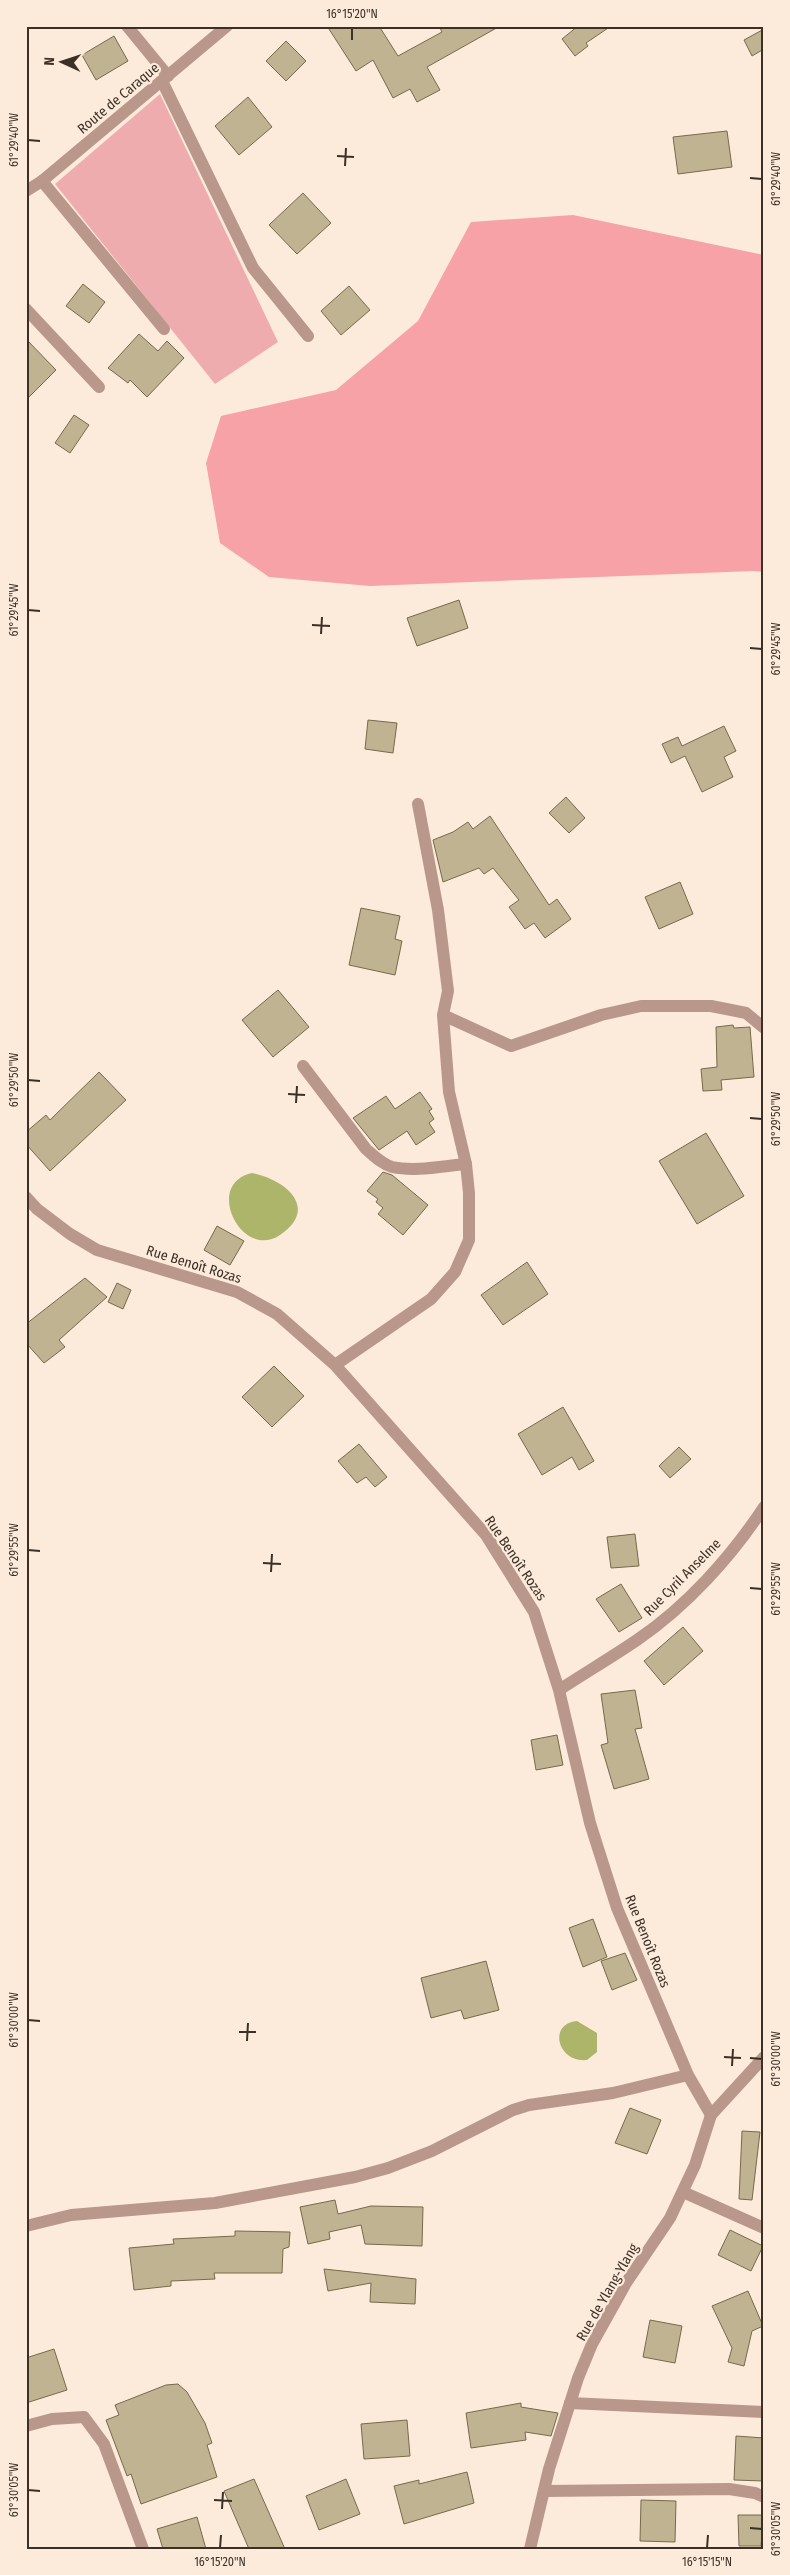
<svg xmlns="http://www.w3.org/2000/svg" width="790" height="2575" font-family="'Fira Sans Condensed',sans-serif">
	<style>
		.green { fill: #efacaf }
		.forest { fill: #f6a2a6 }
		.water { fill: #acb569 }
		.building { fill: #c0b392; stroke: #766a4b }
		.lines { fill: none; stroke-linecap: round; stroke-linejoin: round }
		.service { stroke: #ba978b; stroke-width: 12 }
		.minor { stroke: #ba978b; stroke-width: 12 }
		.tertiary { stroke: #ba978b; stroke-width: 12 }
		.ticks { fill: none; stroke: #3b3025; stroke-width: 2 }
		.labels { text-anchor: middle; stroke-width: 4.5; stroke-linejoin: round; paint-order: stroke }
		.street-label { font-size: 14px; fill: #3b3025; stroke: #fcebdb }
		.neatline { fill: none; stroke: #3b3025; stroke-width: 2 }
		.ticks-label { font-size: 12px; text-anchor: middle; fill: #3b3025 }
	</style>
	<rect width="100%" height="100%" fill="#fcebdb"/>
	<path class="green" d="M 160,94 L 278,342 L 215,384 L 55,184 Z"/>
	<path class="forest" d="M 573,215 L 764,255 L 764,572 L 753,571 L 370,586 L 269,577 L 220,543 L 206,463 L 221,416 L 336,390 L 418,321 L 471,222 Z"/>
	<path class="water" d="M 252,1173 C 285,1179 320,1208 280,1235 C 242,1261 203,1184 252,1173 Z
		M 577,2021 L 597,2033 L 597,2052 L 587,2060 C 558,2063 547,2024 577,2021 Z"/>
	<path class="building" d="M 327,26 L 379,26 L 398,56 L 442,32 L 439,26 L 500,26 L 427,67 L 440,90 L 417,102 L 410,89 L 393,98 L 373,60 L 356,71 Z
		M 578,26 L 611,26 L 586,43 L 588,46 L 575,56 L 562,39 Z
		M 764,29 L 764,49 L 752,56 L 744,40 Z
		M 114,36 L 128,61 L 96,80 L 82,55 Z
		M 286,41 L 306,61 L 286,81 L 266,61 Z
		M 248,97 L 272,127 L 239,155 L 215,126 Z
		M 727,131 L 732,167 L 678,174 L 673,137 Z
		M 303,193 L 331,223 L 297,254 L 269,225 Z
		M 83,284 L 105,302 L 89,323 L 66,306 Z
		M 349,286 L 370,310 L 341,335 L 321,311 Z
		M 139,334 L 158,351 L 167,341 L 184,358 L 147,397 L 130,380 L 128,383 L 108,368 Z
		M 26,339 L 56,370 L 26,400 Z
		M 74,415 L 89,425 L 70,453 L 55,443 Z
		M 459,600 L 468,628 L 417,646 L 407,618 Z
		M 368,720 L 397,723 L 393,753 L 365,749 Z
		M 724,726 L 736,751 L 724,757 L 733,777 L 702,792 L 685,756 L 671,763 L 662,744 L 678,737 L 682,746 Z
		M 566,797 L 585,818 L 569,833 L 549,813 Z
		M 490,816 L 549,905 L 557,899 L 571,919 L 545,938 L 534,923 L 525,929 L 509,907 L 519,900 L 493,868 L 484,874 L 479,868 L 443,882 L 433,840 L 453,832 L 468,822 L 473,829 Z
		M 680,882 L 693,914 L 659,929 L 645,897 Z
		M 361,908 L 400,916 L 395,939 L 402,941 L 395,975 L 349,965 Z
		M 278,990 L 309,1027 L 273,1057 L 242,1020 Z
		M 733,1025 L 734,1028 L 750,1027 L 754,1077 L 721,1080 L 722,1090 L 703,1091 L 701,1069 L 717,1067 L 716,1027 Z
		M 99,1072 L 126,1100 L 50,1171 L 26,1144 L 26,1132 L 46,1115 L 50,1120 Z
		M 420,1092 L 432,1109 L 429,1111 L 434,1119 L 429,1123 L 435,1132 L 416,1145 L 407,1131 L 379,1150 L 353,1118 L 386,1096 L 395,1109 Z
		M 706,1133 L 744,1196 L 697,1224 L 659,1161 Z
		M 383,1172 L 392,1175 L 428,1205 L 403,1235 L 378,1214 L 383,1208 L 376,1202 L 378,1199 L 367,1191 Z
		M 217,1226 L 244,1241 L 230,1265 L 204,1250 Z
		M 527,1262 L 548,1294 L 503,1325 L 481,1295 Z
		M 85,1278 L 107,1297 L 59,1340 L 65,1347 L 44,1363 L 26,1343 L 26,1324 Z
		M 117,1283 L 131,1290 L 123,1309 L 108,1302 Z
		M 274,1366 L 304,1396 L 272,1427 L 242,1397 Z
		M 563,1407 L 594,1461 L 579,1470 L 572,1457 L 542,1475 L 518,1434 Z
		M 359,1444 L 387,1477 L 375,1487 L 366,1477 L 357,1483 L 338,1461 Z
		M 679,1447 L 691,1459 L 670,1478 L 659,1466 Z
		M 635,1534 L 639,1566 L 611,1568 L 607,1537 Z
		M 621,1584 L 642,1618 L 619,1632 L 596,1599 Z
		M 683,1627 L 703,1651 L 664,1685 L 644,1661 Z
		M 635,1690 L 642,1728 L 635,1729 L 649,1779 L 614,1789 L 601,1745 L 608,1743 L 601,1694 Z
		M 557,1735 L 563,1765 L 536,1770 L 531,1740 Z
		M 593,1919 L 607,1957 L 583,1967 L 569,1928 Z
		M 625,1953 L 637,1980 L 612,1990 L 601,1961 Z
		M 486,1961 L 499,2010 L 464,2019 L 461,2010 L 431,2018 L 421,1978 Z
		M 630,2108 L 661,2120 L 647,2154 L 615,2143 Z
		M 742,2131 L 760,2132 L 752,2200 L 739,2199 Z
		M 335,2200 L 338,2214 L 371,2206 L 423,2207 L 422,2246 L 365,2244 L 361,2225 L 329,2232 L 330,2239 L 308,2244 L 300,2207 Z
		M 730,2230 L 763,2246 L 751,2271 L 718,2255 Z
		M 235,2231 L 290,2232 L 289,2247 L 283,2249 L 282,2273 L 214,2273 L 215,2279 L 171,2281 L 171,2286 L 134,2290 L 129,2248 L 174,2244 L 173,2239 L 235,2236 Z
		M 324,2269 L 416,2279 L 415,2304 L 370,2302 L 371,2283 L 328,2291 Z
		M 748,2291 L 763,2326 L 752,2331 L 744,2366 L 728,2362 L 732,2348 L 712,2306 Z
		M 650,2320 L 682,2326 L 675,2363 L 643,2357 Z
		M 54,2349 L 67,2390 L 26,2403 L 26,2358 Z
		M 178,2384 L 187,2392 L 205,2423 L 212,2443 L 207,2445 L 217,2477 L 141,2504 L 131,2474 L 127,2476 L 106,2420 L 119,2415 L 115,2405 L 166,2385 Z
		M 521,2403 L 521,2407 L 558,2413 L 551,2436 L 525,2432 L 526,2440 L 471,2448 L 466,2413 Z
		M 407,2420 L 410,2456 L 364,2459 L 361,2424 Z
		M 736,2436 L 764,2438 L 764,2481 L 734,2480 Z
		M 467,2472 L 474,2503 L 404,2524 L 394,2486 L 419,2480 L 419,2484 Z
		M 254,2479 L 285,2549 L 249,2549 L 224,2491 Z
		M 346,2479 L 360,2514 L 319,2530 L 306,2496 Z
		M 641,2500 L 676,2501 L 675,2542 L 640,2541 Z
		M 738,2515 L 764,2515 L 761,2546 L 739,2546 Z
		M 197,2517 L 206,2549 L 163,2549 L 157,2529 Z"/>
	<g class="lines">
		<path class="service" d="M 162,81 L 253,268 L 308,336
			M 42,181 L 164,329
			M 303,1066 L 366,1149 C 374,1156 382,1164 392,1167 C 415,1172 443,1166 466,1164"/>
		<path class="minor" d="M 127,26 L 168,76
			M 26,309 L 99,387
			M 443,1015 L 511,1046 L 601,1015 L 641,1006 L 711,1006 L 746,1013 L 764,1028
			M 26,1197 L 37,1209 L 70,1234 L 97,1250 L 237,1292 L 277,1314 L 335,1365 L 486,1535 L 534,1612 L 559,1690 L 590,1823 L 617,1908 L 688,2075 L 711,2115
			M 335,1365 L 431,1299 L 455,1272 L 469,1240 L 469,1193 L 466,1164 L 449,1092 L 443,1015 L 448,991 L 438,910 L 418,804
			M 559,1690 C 585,1673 612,1657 637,1640 C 687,1606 731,1557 764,1507
			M 683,2192 L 764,2228
			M 26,2226 L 71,2215 L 215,2203 L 355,2177 L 388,2168 L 432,2151 L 513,2110 L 529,2105 L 613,2093 L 688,2075
			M 570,2403 L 764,2412
			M 26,2426 L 52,2419 L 84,2417 L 104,2444 L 143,2549
			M 544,2491 L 729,2489 L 755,2493 L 764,2497"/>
		<path class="tertiary" d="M 26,191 L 42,181 L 227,26
			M 530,2549 L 549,2469 L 578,2378 L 592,2344 L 626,2283 L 670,2218 L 695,2165 L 711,2115 L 764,2057"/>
	</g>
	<path class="ticks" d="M 352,40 L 352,28M 28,140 L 40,141M 337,156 L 354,157M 345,166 L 346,148M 750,178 L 762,179M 28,610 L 40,611M 312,625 L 330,626M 321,634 L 322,617M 750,648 L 762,649M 28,1080 L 40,1081M 288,1094 L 305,1095M 296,1103 L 297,1086M 750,1118 L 762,1119M 28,1550 L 40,1551M 263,1563 L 281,1564M 271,1572 L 272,1554M 750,1588 L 762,1589M 28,2020 L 40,2021M 239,2032 L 256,2032M 247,2041 L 248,2023M 724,2057 L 741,2058M 750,2058 L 762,2059M 732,2066 L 733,2049M 28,2490 L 40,2491M 214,2500 L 232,2501M 222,2509 L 223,2492M 750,2528 L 762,2529M 220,2548 L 221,2535M 707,2548 L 708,2535"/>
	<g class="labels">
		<g class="street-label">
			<text transform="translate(118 98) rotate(-40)" y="5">Route de Caraque</text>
			<text transform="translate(194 1264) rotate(17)" y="5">Rue Benoît Rozas</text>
			<text transform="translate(516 1558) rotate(56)" y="5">Rue Benoît Rozas</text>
			<text transform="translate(682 1577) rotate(-45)" y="5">Rue Cyril Anselme</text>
			<text transform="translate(648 1941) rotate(68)" y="5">Rue Benoît Rozas</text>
			<text transform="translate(607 2292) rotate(-60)" y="5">Rue de Ylang-Ylang</text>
		</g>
	</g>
	<rect width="790" height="2575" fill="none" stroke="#fcebdb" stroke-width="55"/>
	<g transform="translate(62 62) rotate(273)" stroke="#fcebdb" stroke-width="4" paint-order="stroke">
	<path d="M0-4L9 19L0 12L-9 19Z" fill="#3b3025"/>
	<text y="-8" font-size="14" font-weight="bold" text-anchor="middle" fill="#3b3025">N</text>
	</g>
	<rect x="28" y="28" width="734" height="2520" class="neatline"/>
	<g class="ticks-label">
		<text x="352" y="18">16°15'20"N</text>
		<text transform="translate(14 140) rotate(-90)" y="4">61°29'40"W</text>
		<text transform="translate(776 179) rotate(-90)" y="4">61°29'40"W</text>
		<text transform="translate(14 610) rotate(-90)" y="4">61°29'45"W</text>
		<text transform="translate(776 649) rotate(-90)" y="4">61°29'45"W</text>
		<text transform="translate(14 1080) rotate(-90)" y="4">61°29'50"W</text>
		<text transform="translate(776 1119) rotate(-90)" y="4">61°29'50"W</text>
		<text transform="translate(14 1550) rotate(-90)" y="4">61°29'55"W</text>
		<text transform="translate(776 1589) rotate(-90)" y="4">61°29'55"W</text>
		<text transform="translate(14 2020) rotate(-90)" y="4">61°30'00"W</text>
		<text transform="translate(776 2059) rotate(-90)" y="4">61°30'00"W</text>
		<text transform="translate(14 2490) rotate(-90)" y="4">61°30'05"W</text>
		<text transform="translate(776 2529) rotate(-90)" y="4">61°30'05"W</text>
		<text x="220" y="2566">16°15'20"N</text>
		<text x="707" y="2566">16°15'15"N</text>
	</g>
</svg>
